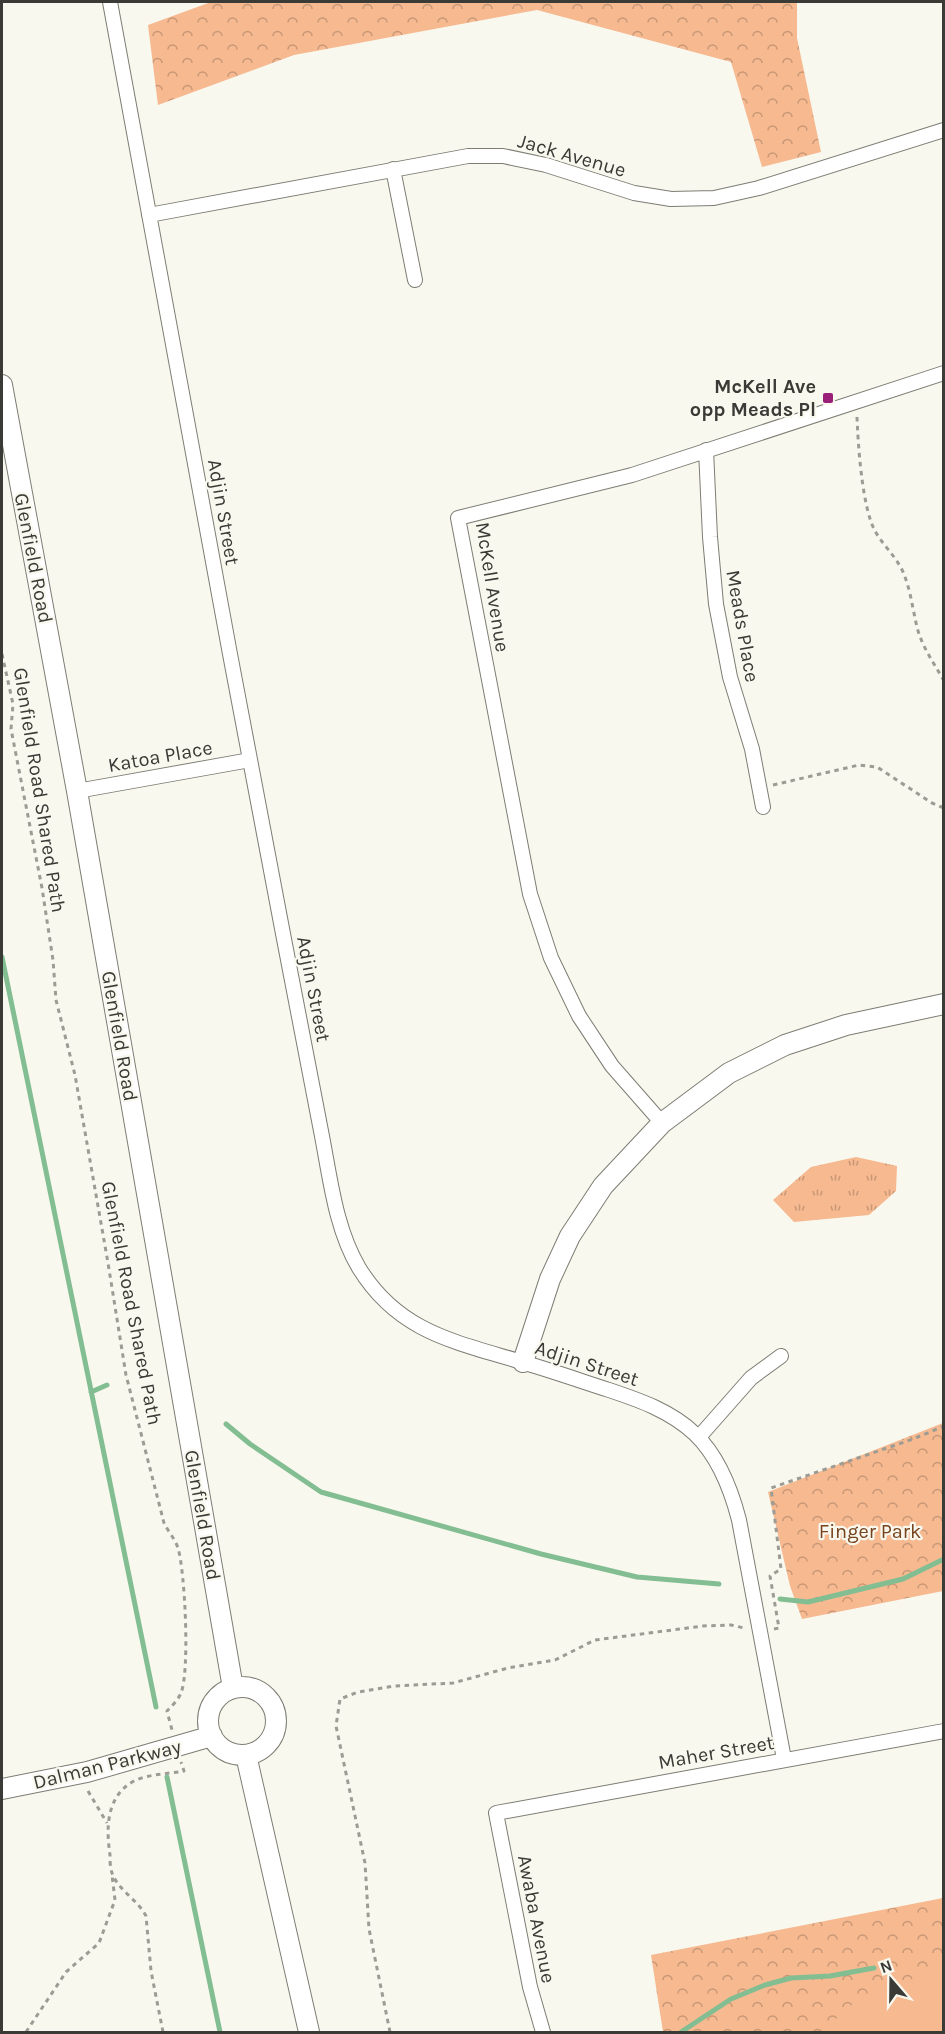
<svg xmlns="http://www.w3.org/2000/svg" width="945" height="2034" font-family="Karla,sans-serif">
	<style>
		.grass { fill: url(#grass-tufts) }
		.park { fill: url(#park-crowns) }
		.pitch { fill: #f6b990 }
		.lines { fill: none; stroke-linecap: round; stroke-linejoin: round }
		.stream { stroke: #83be93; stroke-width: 5 }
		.street-casing { stroke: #7d7d74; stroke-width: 16 }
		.secondary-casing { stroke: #7d7d74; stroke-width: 22 }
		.path { stroke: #9c9c95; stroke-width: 3; stroke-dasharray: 4.5 4.5; stroke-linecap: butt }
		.street { stroke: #fff; stroke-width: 14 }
		.secondary { stroke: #fff; stroke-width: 20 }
		.poi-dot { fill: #991f79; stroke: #f9f8ee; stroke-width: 2 }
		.labels { text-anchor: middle; stroke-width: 4.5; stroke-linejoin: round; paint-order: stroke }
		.street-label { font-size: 20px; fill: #3a3a36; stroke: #f9f8ee }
		.poi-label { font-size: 20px; font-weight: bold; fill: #3a3a36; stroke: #f9f8ee; text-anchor: end }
		.park-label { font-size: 20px; fill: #76431d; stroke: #f9f8ee }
	</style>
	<defs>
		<pattern id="grass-tufts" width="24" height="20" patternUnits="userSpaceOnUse" patternTransform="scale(1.5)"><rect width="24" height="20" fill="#f6b990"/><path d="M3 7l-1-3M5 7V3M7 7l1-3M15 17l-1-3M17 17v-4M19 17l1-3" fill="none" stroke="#c89776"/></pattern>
		<pattern id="park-crowns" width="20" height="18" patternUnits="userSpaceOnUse" patternTransform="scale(1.5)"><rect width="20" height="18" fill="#f6b990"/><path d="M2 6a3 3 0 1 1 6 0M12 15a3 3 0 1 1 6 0" fill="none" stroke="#c89776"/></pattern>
	</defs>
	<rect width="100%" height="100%" fill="#f9f8ee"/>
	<path class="grass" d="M 856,1157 L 897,1166 L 896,1191 L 869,1215 L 794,1222 L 773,1200 L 811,1167 Z"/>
	<path class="park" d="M 211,2 L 797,2 L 797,38 L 821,152 L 762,167 L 731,62 L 537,10 L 294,55 L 158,105 L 148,25 Z
		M 943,1423 L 943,1591 L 802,1619 L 790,1586 L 768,1492 Z
		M 943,1898 L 943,2032 L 663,2032 L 651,1955 Z"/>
	<path class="pitch" d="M 931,1972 L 943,1972 L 943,2032 L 823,2032 L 848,2007 L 884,1989 Z"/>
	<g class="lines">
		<path class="stream" d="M 2,957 L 156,1707
			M 91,1392 L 107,1385
			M 226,1424 L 250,1444 L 321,1492 L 541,1554 L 637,1577 L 719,1584
			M 780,1599 L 808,1602 L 903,1579 L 944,1559
			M 167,1777 L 220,2032
			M 681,2032 L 731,1999 L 765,1985 L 791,1978 L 830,1976 L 874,1968"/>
		<defs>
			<path id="street" d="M 110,2 C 167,314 224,627 284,939 C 296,1003 309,1067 321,1131 C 330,1176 335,1228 359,1268 C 397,1330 451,1341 515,1360 C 547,1369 578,1380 609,1390 C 639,1400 671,1411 695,1434 C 719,1457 731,1489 739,1520 L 784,1759
				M 393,169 L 415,280
				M 149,215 L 468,156 L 503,156 L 546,165 L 634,193 L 671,199 L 714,198 L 759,188 L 944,130
				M 706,450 L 710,537 L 716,604 L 730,677 L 752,749 L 763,807
				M 77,791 L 250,760
				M 662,1123 L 612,1066 L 579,1016 L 551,958 L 530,894 L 458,518 L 632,475 L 944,373
				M 699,1437 L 751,1378 L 781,1356
				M 543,2032 L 530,1987 L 496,1813 L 944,1731"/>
			<path id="secondary" d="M 2,385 L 77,791 L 233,1688
				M 523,1362 L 550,1279 L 570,1236 L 603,1186 L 662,1123 L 729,1073 L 785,1045 L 846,1025 L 944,1004
				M208 1721a34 34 0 1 1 68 0a34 34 0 1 1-68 0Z
				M 246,1755 L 309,2032
				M 2,1789 L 87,1772 L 212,1736"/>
		</defs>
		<use href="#street" class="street-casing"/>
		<use href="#secondary" class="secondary-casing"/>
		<path class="path" d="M 857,417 C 858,444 862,507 875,531 C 884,547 899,559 905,577 C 911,593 913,611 917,627 C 922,647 934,663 944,681
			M 2,654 L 13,704 L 11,729 L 42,888 L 53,960 L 56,1000 L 75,1075 L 108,1263 L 126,1375 L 164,1523 C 168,1531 175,1539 178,1548 C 185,1572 190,1670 181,1693 C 178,1700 172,1706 167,1711 L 172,1730
			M 773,785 L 859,765 L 877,767 L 932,803 L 944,808
			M 774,1629 L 779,1628 L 770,1576 L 781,1569 L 771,1488 L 913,1439 L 944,1426
			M 88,1791 L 107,1823
			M 26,2032 L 66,1972 L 99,1943 L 115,1900 L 112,1875
			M 163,2032 L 151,1971 L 146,1916 C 138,1900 118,1890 112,1873 C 110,1868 110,1860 110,1855 C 106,1828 106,1796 134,1781 C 148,1774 168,1774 184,1771 L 181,1762
			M 390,2032 L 369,1929 L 365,1863 L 336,1726 L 340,1699 L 358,1692 L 394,1686 L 453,1683 L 508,1668 L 555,1660 L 595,1640 L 703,1626 L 731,1625 L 744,1628"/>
		<use href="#street" class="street"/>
		<use href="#secondary" class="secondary"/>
	</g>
	<rect class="poi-dot" x="822" y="392" width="12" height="12" rx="3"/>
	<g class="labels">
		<g class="street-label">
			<text transform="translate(572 155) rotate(16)" y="7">Jack Avenue</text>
			<text transform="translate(224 512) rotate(80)" y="7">Adjin Street</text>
			<text transform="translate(34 558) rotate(79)" y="7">Glenfield Road</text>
			<text transform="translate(493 587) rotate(81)" y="7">McKell Avenue</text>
			<text transform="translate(743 626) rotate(80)" y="7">Meads Place</text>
			<text transform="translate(160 756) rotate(-10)" y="7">Katoa Place</text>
			<text transform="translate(40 790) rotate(81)" y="7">Glenfield Road Shared Path</text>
			<text transform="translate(314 989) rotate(79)" y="7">Adjin Street</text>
			<text transform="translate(120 1036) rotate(80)" y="7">Glenfield Road</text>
			<text transform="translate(132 1303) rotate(79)" y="7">Glenfield Road Shared Path</text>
			<text transform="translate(587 1363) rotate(18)" y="7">Adjin Street</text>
			<text transform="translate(203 1515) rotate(80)" y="7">Glenfield Road</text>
			<text transform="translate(716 1752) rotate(-10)" y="7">Maher Street</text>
			<text transform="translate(107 1764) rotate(-14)" y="7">Dalman Parkway</text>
			<text transform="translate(537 1919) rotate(79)" y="7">Awaba Avenue</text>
		</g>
		<g class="poi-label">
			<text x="816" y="393">McKell Ave<tspan x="816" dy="23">opp Meads Pl</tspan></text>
		</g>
		<g class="park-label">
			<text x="870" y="1538">Finger Park</text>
		</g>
	</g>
	<rect width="945" height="2034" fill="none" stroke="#3a3a36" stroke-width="6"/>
	<g transform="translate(891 1980) rotate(340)" stroke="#f9f8ee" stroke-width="4.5" paint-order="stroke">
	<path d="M0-4.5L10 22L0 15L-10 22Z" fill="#3a3a36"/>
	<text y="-9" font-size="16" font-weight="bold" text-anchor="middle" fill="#3a3a36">N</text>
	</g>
</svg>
